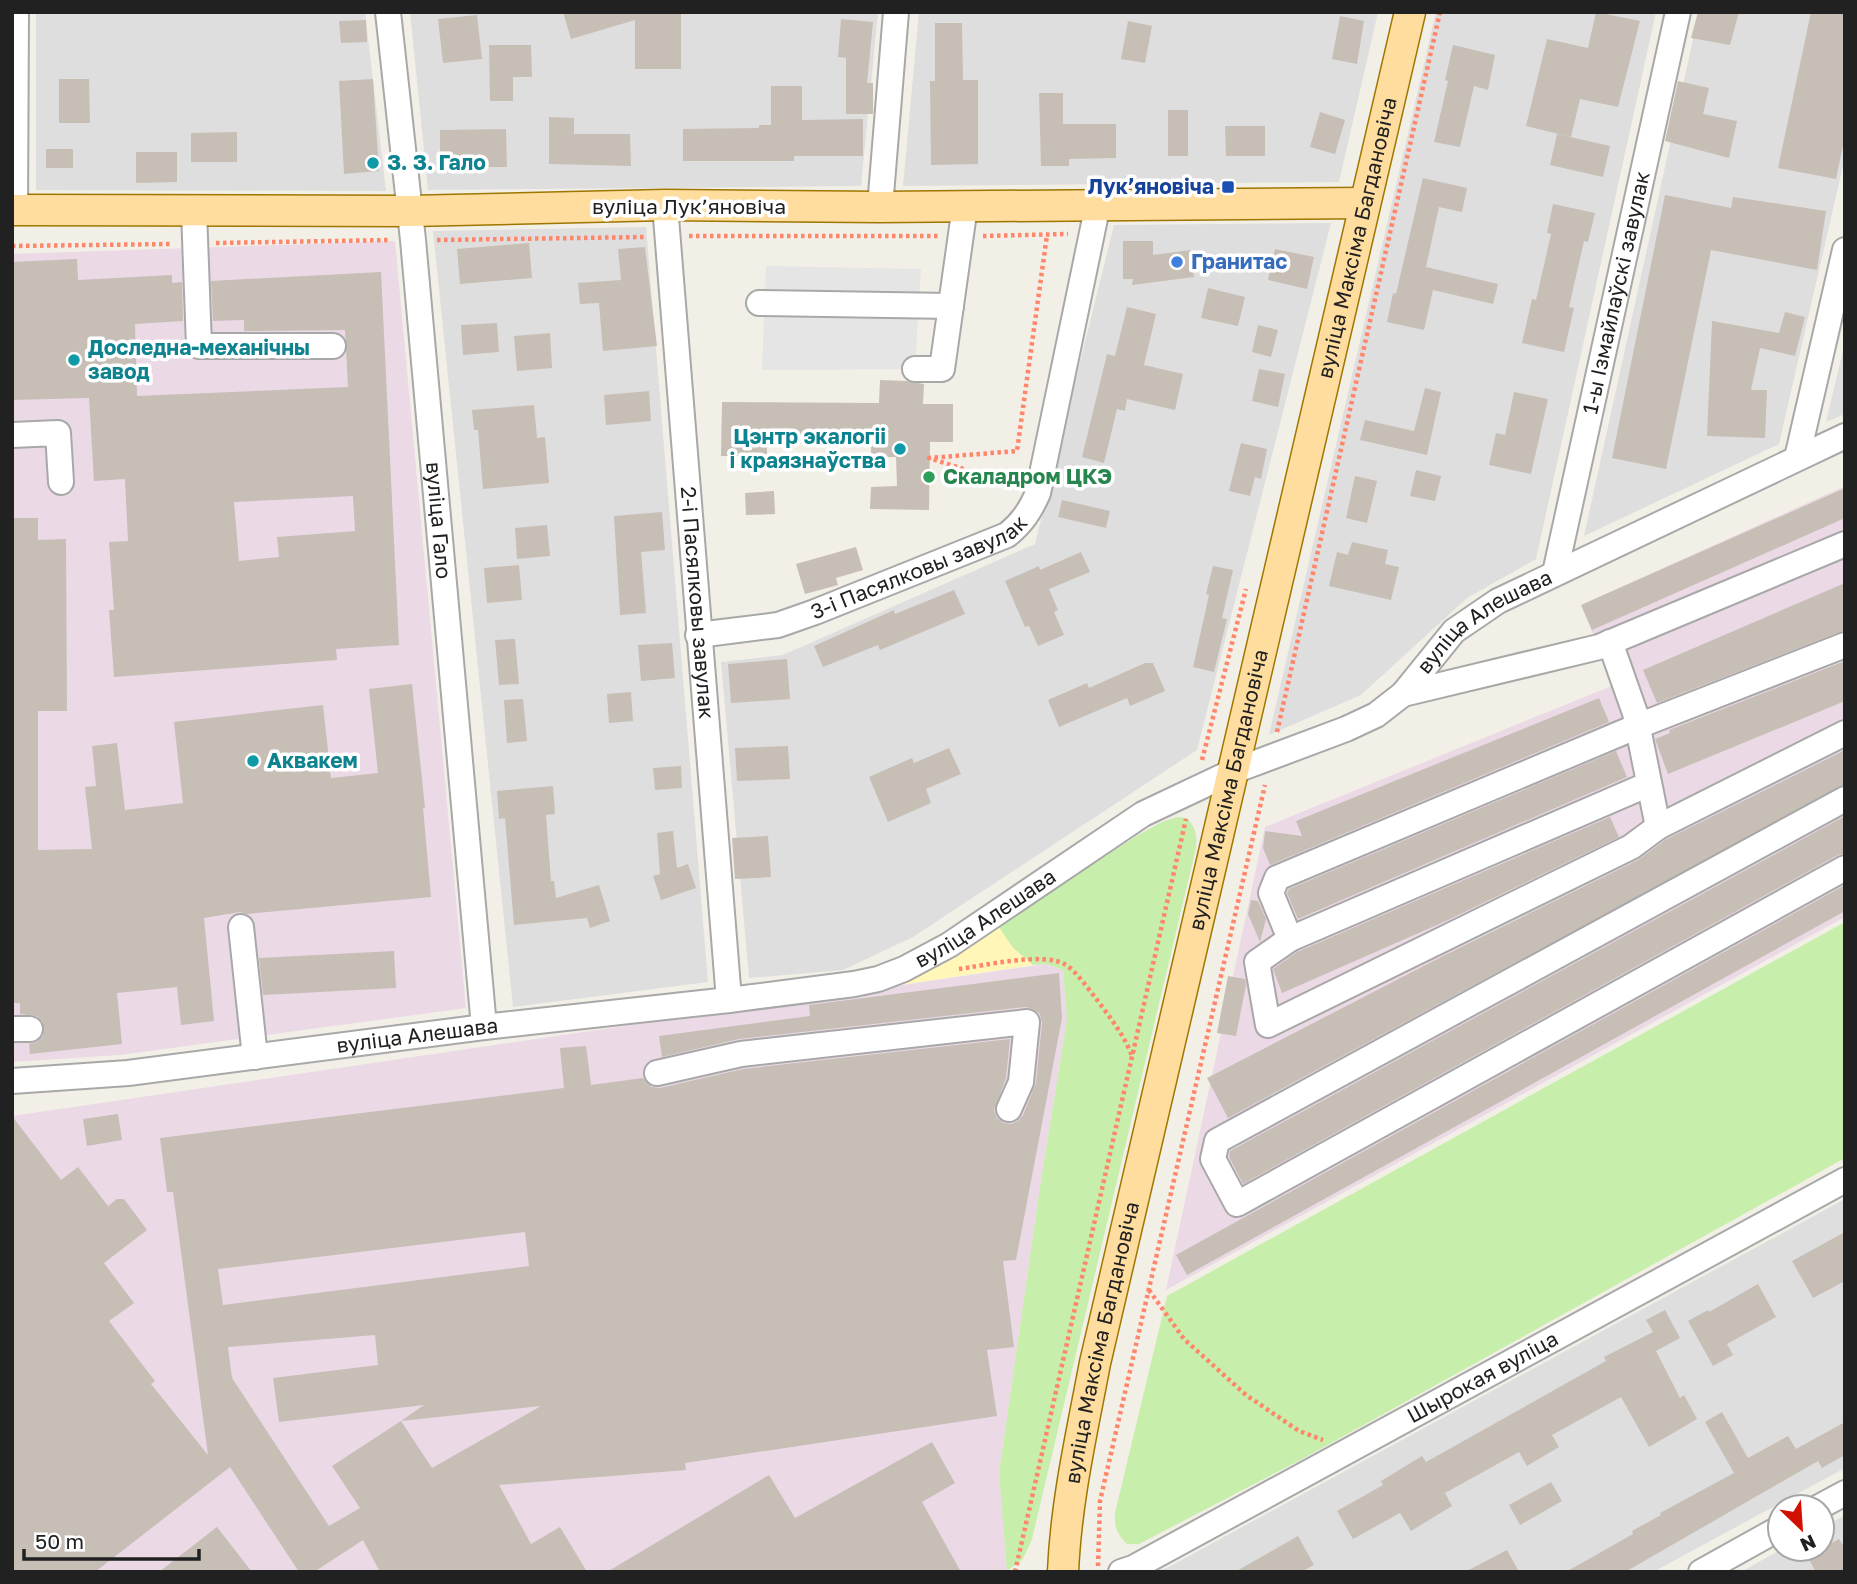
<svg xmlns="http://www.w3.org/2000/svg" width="1857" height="1584" font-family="'Golos Text',sans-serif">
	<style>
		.residential { fill: #dfdede }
		.industrial { fill: #ebd9e6 }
		.grass { fill: #c7eeab }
		.sand { fill: #fff6b8 }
		.parking { fill: #e5e5e5 }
		.building { fill: #c7beb6; fill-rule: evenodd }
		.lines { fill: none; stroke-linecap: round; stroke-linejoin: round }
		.minor-casing { stroke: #a8a8a8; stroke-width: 28 }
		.major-casing { stroke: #9e7600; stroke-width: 33 }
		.path { stroke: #ff856b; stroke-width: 4.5; stroke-dasharray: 3.5 3.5; stroke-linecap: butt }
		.minor { stroke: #fff; stroke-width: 24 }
		.major { stroke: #ffdd9f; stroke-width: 30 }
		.culture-dot { fill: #0f9aa8; stroke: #fff; stroke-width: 2.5 }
		.transit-dot { fill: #1a4fb4; stroke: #fff; stroke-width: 2.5 }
		.shop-dot { fill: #3f7fe0; stroke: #fff; stroke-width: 2.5 }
		.leisure-dot { fill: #2e9e5b; stroke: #fff; stroke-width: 2.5 }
		.labels { text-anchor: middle; stroke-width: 7; stroke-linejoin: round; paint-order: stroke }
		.culture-label { font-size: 21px; font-weight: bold; fill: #0d838f; stroke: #fff; text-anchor: start }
		.transit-label { font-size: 21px; font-weight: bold; fill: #164399; stroke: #fff; text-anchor: end }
		.street-label { font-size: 21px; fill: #212121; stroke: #fff }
		.shop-label { font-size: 21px; font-weight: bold; fill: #366cbe; stroke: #fff; text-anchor: start }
		.leisure-label { font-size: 21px; font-weight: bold; fill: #27864d; stroke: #fff; text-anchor: start }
	</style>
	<rect width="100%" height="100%" fill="#f2efe7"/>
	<path class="residential" d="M 36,12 L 365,12 L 386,191 L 36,190 Z
		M 410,12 L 878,12 L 861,186 L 428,190 Z
		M 919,12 L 1378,12 L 1339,182 L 903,186 Z
		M 1436,12 L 1656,12 L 1536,559 L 1467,598 L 1361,695 L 1269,735 Z
		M 1699,12 L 1845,12 L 1845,157 L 1779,444 L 1584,536 Z
		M 1331,223 L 1197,750 L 913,937 L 843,970 L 749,978 L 721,662 L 783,655 L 1035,544 L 1114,225 Z
		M 646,227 L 708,982 L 513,1007 L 433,231 Z
		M 1845,342 L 1845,414 L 1826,422 Z
		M 1845,1199 L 1845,1468 L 1653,1572 L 1154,1572 L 1167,1568 Z
		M 1845,1515 L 1845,1572 L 1741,1572 L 1782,1549 L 1822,1549 L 1822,1528 Z"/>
	<path class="industrial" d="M 395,241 L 466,1008 L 120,1055 L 12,1062 L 12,254 Z
		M 1845,486 L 1845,917 L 1166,1290 L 1265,827 L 1614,685 L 1581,605 Z
		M 1046,964 L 1063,970 L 1067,1019 L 1040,1187 L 999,1473 L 1007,1572 L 12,1572 L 12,1116 Z"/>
	<path class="grass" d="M 1177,817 L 1187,818 C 1196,828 1197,835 1196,848 L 1032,1539 L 1023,1559 L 1007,1571 L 999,1473 L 1040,1187 L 1067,1019 L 1063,970 L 1046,964 L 1033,965 L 1013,948 L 998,926 L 1138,835 L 1162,822 Z
		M 1845,922 L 1845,1158 L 1304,1458 L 1139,1544 L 1127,1544 C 1117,1534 1114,1527 1115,1513 L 1167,1296 Z"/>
	<path class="sand" d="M 998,926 L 1013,948 L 1033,965 L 899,985 Z"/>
	<path class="parking" d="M 766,266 L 921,269 L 915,369 L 762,370 Z"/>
	<path class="building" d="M 563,12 L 681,12 L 681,69 L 635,69 L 635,20 L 571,39 Z
		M 1596,12 L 1640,21 L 1618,107 L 1580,99 L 1571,137 L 1526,126 L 1547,39 L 1588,48 Z
		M 1698,12 L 1739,12 L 1730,45 L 1691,38 Z
		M 1811,12 L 1845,12 L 1845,136 L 1836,179 L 1778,168 Z
		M 477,15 L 482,59 L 443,63 L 438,19 Z
		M 1340,16 L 1364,21 L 1357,64 L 1332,59 Z
		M 841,19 L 873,22 L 867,83 L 873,83 L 873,114 L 846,114 L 846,58 L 838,57 Z
		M 366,20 L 367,42 L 341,43 L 339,21 Z
		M 1128,21 L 1152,26 L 1145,63 L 1121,59 Z
		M 935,23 L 962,23 L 963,80 L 978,80 L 978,164 L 931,165 L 930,81 L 935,81 Z
		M 489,45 L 531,45 L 532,77 L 513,77 L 513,101 L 490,101 Z
		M 1453,45 L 1495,55 L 1488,90 L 1474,86 L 1460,147 L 1434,142 L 1448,81 L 1445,80 Z
		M 59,79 L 89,79 L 90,123 L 59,123 Z
		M 373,79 L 379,171 L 344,174 L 339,81 Z
		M 1678,81 L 1709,88 L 1703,114 L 1737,121 L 1729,158 L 1665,141 Z
		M 771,86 L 802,86 L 802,120 L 863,119 L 863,156 L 794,156 L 794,161 L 683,161 L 683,129 L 759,128 L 759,125 L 771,125 Z
		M 1039,93 L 1063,93 L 1063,124 L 1116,124 L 1116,158 L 1069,159 L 1069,166 L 1041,166 Z
		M 1168,110 L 1188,110 L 1188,156 L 1168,156 Z
		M 1320,112 L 1345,120 L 1335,154 L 1310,147 Z
		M 549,117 L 574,118 L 574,134 L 630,134 L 631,166 L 549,164 Z
		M 1225,126 L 1265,126 L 1265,156 L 1226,156 Z
		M 506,129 L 507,167 L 440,167 L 440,130 Z
		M 237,132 L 237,162 L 191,162 L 191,133 Z
		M 1557,134 L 1610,146 L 1603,177 L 1550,165 Z
		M 46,149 L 73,149 L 73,168 L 46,168 Z
		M 136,152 L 177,152 L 177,182 L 136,183 Z
		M 1423,178 L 1467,188 L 1462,212 L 1439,207 L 1426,267 L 1498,284 L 1493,304 L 1433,290 L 1424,330 L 1387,322 L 1393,293 L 1396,294 Z
		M 1665,195 L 1731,208 L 1733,197 L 1826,211 L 1817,270 L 1711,250 L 1666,469 L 1612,458 Z
		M 1553,204 L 1595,213 L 1588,242 L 1584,241 L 1569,307 L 1574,308 L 1564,352 L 1522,343 L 1532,299 L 1536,300 L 1551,234 L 1547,233 Z
		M 1123,241 L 1153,241 L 1153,255 L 1191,250 L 1194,277 L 1132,285 L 1133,279 L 1123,279 Z
		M 529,243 L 532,278 L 460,284 L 457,249 Z
		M 645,247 L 657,346 L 603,351 L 599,303 L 580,304 L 578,283 L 621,280 L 618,249 Z
		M 1275,249 L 1314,257 L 1307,289 L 1268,280 Z
		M 77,259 L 78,280 L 172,275 L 172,283 L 182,282 L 183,321 L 135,324 L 137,396 L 348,387 L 345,330 L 244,331 L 244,320 L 213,321 L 211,281 L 381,272 L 399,645 L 336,649 L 337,660 L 114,677 L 109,610 L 114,610 L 109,542 L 128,541 L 125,479 L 94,481 L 89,398 L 12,400 L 12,262 ZM 353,496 L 355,531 L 277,537 L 279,557 L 239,561 L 234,502 Z
		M 1208,288 L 1245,297 L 1238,326 L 1201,318 Z
		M 1127,307 L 1156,314 L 1144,365 L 1183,374 L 1175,410 L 1127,399 L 1125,411 L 1117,409 L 1104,463 L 1082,457 L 1107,354 L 1115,356 Z
		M 1785,312 L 1805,317 L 1795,356 L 1760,348 L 1751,390 L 1767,390 L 1765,438 L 1707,436 L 1712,321 L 1779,333 Z
		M 497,323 L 499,352 L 463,355 L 461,325 Z
		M 1258,325 L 1278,330 L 1271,357 L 1252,352 Z
		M 550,333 L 552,368 L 517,371 L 514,336 Z
		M 1259,369 L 1285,374 L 1278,407 L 1252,401 Z
		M 880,380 L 906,381 L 924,384 L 923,404 L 953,404 L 953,442 L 930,442 L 929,510 L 870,509 L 871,487 L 897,486 L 896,457 L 871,457 L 871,441 L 767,441 L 767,456 L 721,456 L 722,402 L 879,403 Z
		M 1425,388 L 1441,392 L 1427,455 L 1360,440 L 1365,420 L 1414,431 Z
		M 649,391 L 651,421 L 606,425 L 604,395 Z
		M 1514,392 L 1548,399 L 1531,474 L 1489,465 L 1496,433 L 1505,435 Z
		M 534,405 L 537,438 L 545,437 L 549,483 L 483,489 L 478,430 L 474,430 L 472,410 Z
		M 1241,443 L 1267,449 L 1261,479 L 1255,477 L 1250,496 L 1229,491 Z
		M 1416,470 L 1441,476 L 1435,501 L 1410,496 Z
		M 1355,476 L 1377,481 L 1367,523 L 1346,518 Z
		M 1845,488 L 1845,518 L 1592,630 L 1581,605 Z
		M 774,491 L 775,514 L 746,515 L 745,493 Z
		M 1062,500 L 1110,511 L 1106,528 L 1058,517 Z
		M 662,512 L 665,550 L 641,552 L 646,613 L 620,615 L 614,516 Z
		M 12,518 L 38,518 L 38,540 L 66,539 L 67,711 L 38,711 L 38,850 L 92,849 L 85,787 L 96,786 L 92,746 L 117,743 L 125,810 L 183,803 L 174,722 L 323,705 L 331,778 L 378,773 L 369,689 L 412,684 L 425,808 L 423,808 L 431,897 L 247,914 L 240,912 L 204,918 L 214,1021 L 181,1025 L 177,987 L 117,993 L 122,1044 L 30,1054 L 29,1044 L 37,1042 L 43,1036 L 43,1022 L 37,1016 L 20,1014 L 20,1003 L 12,1003 Z
		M 547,525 L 550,556 L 517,559 L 515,528 Z
		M 1352,542 L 1388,550 L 1385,564 L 1399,567 L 1391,600 L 1329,586 L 1337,552 L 1348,555 Z
		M 856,547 L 863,570 L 836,578 L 838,585 L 805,594 L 796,564 Z
		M 1081,552 L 1090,572 L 1049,589 L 1058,610 L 1054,612 L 1064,635 L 1038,646 L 1029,626 L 1025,627 L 1005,581 L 1039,566 L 1040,570 Z
		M 519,565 L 522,600 L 487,603 L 484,568 Z
		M 1213,566 L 1233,570 L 1222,618 L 1227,619 L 1214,672 L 1193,667 L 1209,595 L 1206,594 Z
		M 1845,583 L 1845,630 L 1657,703 L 1643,670 Z
		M 954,590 L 965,614 L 880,650 L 878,645 L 823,667 L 814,646 L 894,610 L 895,614 Z
		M 515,639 L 519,684 L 499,685 L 495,640 Z
		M 672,643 L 675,678 L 641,681 L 638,645 Z
		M 787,659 L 790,699 L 731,703 L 728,664 Z
		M 1845,661 L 1845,701 L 1668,774 L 1655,739 L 1670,733 L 1669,730 Z
		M 1145,663 L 1153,663 L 1165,691 L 1130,706 L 1127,698 L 1059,727 L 1048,700 L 1087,683 L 1089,688 Z
		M 631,692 L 633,721 L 609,723 L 607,694 Z
		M 1599,698 L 1609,722 L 1270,865 L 1263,848 L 1265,831 L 1302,836 L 1296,821 Z
		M 523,699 L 527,741 L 507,743 L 504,700 Z
		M 788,746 L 790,779 L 737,781 L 735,748 Z
		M 949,748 L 961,774 L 926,789 L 931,803 L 888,822 L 869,777 L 912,758 L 914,763 Z
		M 1845,750 L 1845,784 L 1228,1118 L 1207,1078 L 1445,955 L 1638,860 L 1665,840 Z
		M 1616,751 L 1627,777 L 1298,919 L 1287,893 L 1289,889 Z
		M 681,766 L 682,788 L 655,790 L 653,768 Z
		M 553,786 L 555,814 L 546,815 L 551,881 L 554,881 L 556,898 L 599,885 L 610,921 L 590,928 L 587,918 L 514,925 L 505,818 L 499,819 L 497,791 Z
		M 1845,816 L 1845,853 L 1838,855 L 1243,1184 L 1229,1157 L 1230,1151 Z
		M 1610,817 L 1619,837 L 1446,921 L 1282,993 L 1273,969 L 1297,952 Z
		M 673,831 L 677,868 L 688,864 L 696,888 L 661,900 L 653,876 L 660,874 L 657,833 Z
		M 768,836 L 771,877 L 735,879 L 732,838 Z
		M 1845,885 L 1845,911 L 1187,1275 L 1176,1255 Z
		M 1251,900 L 1258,901 L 1266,919 L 1260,942 L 1248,914 Z
		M 394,951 L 396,988 L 263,995 L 259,958 Z
		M 1059,973 L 1062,1018 L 1016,1260 L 1003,1261 L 1014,1347 L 987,1350 L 997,1416 L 685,1463 L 686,1470 L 499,1485 L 531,1544 L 560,1527 L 587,1572 L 380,1572 L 363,1540 L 314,1572 L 299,1572 L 230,1467 L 95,1572 L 12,1572 L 12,1116 L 61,1180 L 78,1167 L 108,1206 L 117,1199 L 124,1199 L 147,1230 L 104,1263 L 134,1303 L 109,1321 L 155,1381 L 151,1384 L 208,1455 L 173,1192 L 167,1192 L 160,1138 L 564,1088 L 560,1048 L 586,1046 L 591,1085 L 643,1078 L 652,1087 L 660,1088 L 743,1069 L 1010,1039 L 1006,1078 L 994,1110 L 997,1118 L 1004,1123 L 1011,1124 L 1018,1121 L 1023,1115 L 1036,1083 L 1042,1023 L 1040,1014 L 1033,1009 L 1025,1007 L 739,1039 L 662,1057 L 659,1036 L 810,1016 L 809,1005 ZM 525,1232 L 529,1266 L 223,1305 L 218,1269 ZM 375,1335 L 378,1365 L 273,1378 L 279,1422 L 424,1405 L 401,1421 L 541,1406 L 432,1468 L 401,1421 L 332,1466 L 360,1508 L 329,1526 L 232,1378 L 228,1347 Z
		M 1228,976 L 1245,979 L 1246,985 L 1236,1036 L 1217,1033 Z
		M 118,1114 L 122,1140 L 87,1146 L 83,1119 Z
		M 1845,1232 L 1845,1281 L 1813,1298 L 1792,1261 Z
		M 1758,1284 L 1776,1317 L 1727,1344 L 1733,1355 L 1713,1366 L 1688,1321 L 1708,1310 L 1709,1312 Z
		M 1665,1310 L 1680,1338 L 1656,1351 L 1680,1398 L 1684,1395 L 1697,1419 L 1649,1447 L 1621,1397 L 1552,1435 L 1559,1447 L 1527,1466 L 1519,1452 L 1445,1493 L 1452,1506 L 1411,1531 L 1400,1513 L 1353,1539 L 1337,1511 L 1383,1485 L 1381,1481 L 1422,1456 L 1426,1462 L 1606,1361 L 1604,1357 L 1653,1332 L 1646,1320 Z
		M 1722,1412 L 1748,1458 L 1788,1436 L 1796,1449 L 1845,1422 L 1845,1455 L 1822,1468 L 1818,1461 L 1625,1572 L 1566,1572 L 1633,1534 L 1632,1531 L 1661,1515 L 1660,1513 L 1734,1473 L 1705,1422 Z
		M 932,1442 L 955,1483 L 922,1502 L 961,1572 L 607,1572 L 769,1475 L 795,1518 Z
		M 1551,1482 L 1562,1501 L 1520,1525 L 1509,1505 Z
		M 217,1527 L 252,1572 L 159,1572 Z
		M 1298,1536 L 1314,1565 L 1301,1572 L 1235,1572 Z
		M 1839,1539 L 1845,1548 L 1845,1572 L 1816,1572 L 1807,1556 Z
		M 1507,1550 L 1519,1572 L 1465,1572 Z"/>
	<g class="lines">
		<defs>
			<g id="minor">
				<path id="s1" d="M 388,12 L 413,240 L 484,1027"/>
				<path id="s2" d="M 665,205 L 729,1000"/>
				<path d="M 880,207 L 896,12"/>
				<path d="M 15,210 L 16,12"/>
				<path d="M 194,211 L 199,346 L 333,346"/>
				<path d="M 759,303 L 951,306"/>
				<path d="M 915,369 L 942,369 L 965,206"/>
				<path d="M 12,435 L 58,433 L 61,482"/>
				<path d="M 1797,458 L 1845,250"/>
				<path id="s3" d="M 1555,573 L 1678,12"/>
				<path id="s4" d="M 698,635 L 778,625 L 815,612 L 1007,535 C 1022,523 1030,511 1038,493 L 1098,204"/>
				<path d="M 1610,642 L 1635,713 L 1658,827"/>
				<path d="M 1403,694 L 1599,647 L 1845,544"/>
				<path d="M 1649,784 L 1290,939 L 1271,893 L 1277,878 L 1638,726 L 1845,645"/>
				<path d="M 1845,799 L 1217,1141 L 1213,1159 L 1237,1204 L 1845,868"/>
				<path d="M 241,927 L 255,1057"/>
				<path d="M 1290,939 L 1257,962 L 1268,1025 L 1631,847 L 1658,827 L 1845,733"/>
				<path d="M 12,1029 L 30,1029"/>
				<path d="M 657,1073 L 741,1054 L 1027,1022 L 1021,1082 L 1009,1109"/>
				<path id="s5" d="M 12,1081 L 128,1073 L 484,1027 L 729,1000 L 854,984 L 878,979 L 904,969 L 949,945 L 1143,814 L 1234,771 L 1346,729 L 1376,715 L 1403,694 L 1454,631 L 1498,601 L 1845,436"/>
				<path d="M 1819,1507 L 1845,1493"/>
				<path id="s6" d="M 1121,1572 L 1133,1568 L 1845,1180"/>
				<path d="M 1701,1572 L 1780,1528"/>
			</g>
			<g id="major">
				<path d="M 12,210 L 410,211 L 665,205 L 880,207 L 1365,203"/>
				<path id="s7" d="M 1063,1572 C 1066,1501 1082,1432 1095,1363 L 1410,12"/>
			</g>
		</defs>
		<use href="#minor" class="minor-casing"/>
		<use href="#major" class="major-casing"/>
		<path class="path" d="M 689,236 L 939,236
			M 983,236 L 1068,234
			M 437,240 L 645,237
			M 216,243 L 389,240
			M 12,246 L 172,244
			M 1017,486 L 929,458 L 1017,451 L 1047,235
			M 1277,732 L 1440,12
			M 1202,760 L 1246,589
			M 959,969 C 982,966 1046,951 1066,965 C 1078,973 1088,989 1098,1001 C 1111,1019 1124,1035 1132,1056
			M 1149,1290 L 1184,1339 L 1246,1395 L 1299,1431 L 1323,1440
			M 1098,1566 L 1100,1501 L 1265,785
			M 1015,1572 L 1186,819"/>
		<use href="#minor" class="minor"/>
		<use href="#major" class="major"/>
	</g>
	<g class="culture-dot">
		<circle cx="373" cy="163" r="7"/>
		<circle cx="74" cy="360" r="7"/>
		<circle cx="900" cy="449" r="7"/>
		<circle cx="253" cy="761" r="7"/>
	</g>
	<rect class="transit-dot" x="1221" y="180" width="14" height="14" rx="3.5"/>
	<circle class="shop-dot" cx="1177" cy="262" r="7"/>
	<circle class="leisure-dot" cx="929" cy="477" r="7"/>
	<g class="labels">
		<g class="culture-label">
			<text x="387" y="170">З. З. Гало</text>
			<text x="88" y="355">Доследна-механічны<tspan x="88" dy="24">завод</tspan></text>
			<text x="886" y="444" text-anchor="end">Цэнтр экалогіі<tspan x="886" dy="24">і краязнаўства</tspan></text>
			<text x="267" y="768">Аквакем</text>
		</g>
		<g class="transit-label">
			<text x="1214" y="194">Лукʼяновіча</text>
		</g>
		<g class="street-label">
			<text x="689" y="214">вуліца Лукʼяновіча</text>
			<text dy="7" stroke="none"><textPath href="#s7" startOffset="1367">вуліца Максіма Багдановіча</textPath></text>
			<text dy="7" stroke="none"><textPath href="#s3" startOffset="287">1-ы Ізмайлаўскі завулак</textPath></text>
			<text dy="7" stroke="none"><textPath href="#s1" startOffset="511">вуліца Гало</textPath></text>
			<text dy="7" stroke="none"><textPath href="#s4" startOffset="233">3-і Пасялковы завулак</textPath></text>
			<text dy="7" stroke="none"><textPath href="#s2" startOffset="399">2-і Пасялковы завулак</textPath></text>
			<text dy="7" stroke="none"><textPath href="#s5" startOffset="1584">вуліца Алешава</textPath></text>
			<text dy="7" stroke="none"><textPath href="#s7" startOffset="800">вуліца Максіма Багдановіча</textPath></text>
			<text dy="7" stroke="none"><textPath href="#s5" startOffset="996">вуліца Алешава</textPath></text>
			<text dy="7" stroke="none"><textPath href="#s5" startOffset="408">вуліца Алешава</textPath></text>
			<text dy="7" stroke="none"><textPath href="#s7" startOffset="233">вуліца Максіма Багдановіча</textPath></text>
			<text dy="7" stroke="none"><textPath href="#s6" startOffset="411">Шырокая вуліца</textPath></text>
		</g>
		<g class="shop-label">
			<text x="1191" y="269">Гранитас</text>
		</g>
		<g class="leisure-label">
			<text x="943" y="484">Скаладром ЦКЭ</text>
		</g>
	</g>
	<rect width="1857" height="1584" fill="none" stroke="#212121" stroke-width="28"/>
	<g transform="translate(1801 1528) rotate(155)"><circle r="33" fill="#ffffff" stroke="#a6a6a6" stroke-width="2"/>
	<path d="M0-5L12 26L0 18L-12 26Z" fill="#d21000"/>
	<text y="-10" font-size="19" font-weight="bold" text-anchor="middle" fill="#212121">N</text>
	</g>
	<path d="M24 1549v10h175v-10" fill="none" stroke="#212121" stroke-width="3.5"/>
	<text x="35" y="1549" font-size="21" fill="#212121" stroke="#ffffff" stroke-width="5" paint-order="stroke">50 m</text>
</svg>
